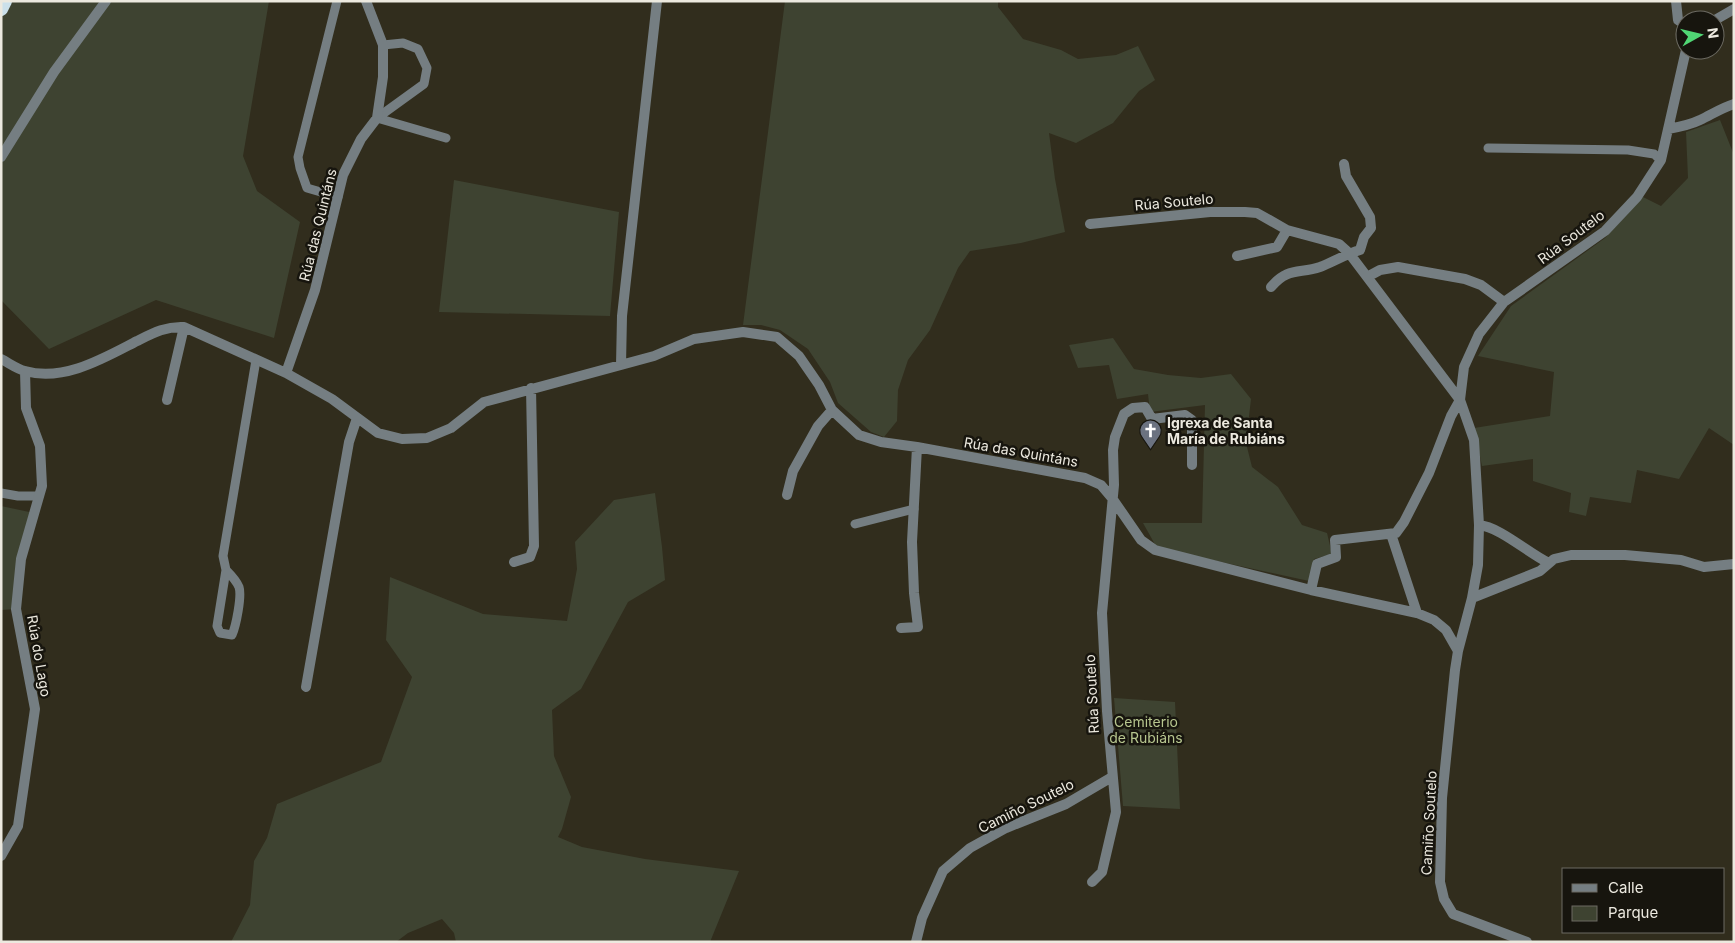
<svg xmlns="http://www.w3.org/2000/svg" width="1735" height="943" font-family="Inter,sans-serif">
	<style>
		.green { fill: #3e4331 }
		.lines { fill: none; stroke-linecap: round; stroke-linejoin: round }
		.service { stroke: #757e82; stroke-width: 9 }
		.minor { stroke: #757e82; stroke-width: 10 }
		.trunk { stroke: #cbe0ea; stroke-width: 14 }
		.labels { text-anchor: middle; stroke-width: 5; stroke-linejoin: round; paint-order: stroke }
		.street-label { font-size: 14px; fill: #ece9df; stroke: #17150e }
		.poi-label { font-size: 14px; font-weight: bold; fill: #ece9df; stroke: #17150e; text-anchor: start }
		.park-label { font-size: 14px; fill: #b7c68f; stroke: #17150e }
	</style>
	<rect width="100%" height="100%" fill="#312d1d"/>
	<path class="green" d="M 1,1 L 269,1 L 243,156 L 257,191 L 300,222 L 274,338 L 156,300 L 49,349 L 1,300 Z
		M 785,1 L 998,1 L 998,7 L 1023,39 L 1061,50 L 1078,59 L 1116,55 L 1138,46 L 1155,80 L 1139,91 L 1113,123 L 1076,143 L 1049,133 L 1055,179 L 1065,232 L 1021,243 L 970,251 L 958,268 L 930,330 L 908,360 L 898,390 L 897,421 L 884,437 L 871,432 L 838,403 L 830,382 L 808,349 L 780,330 L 761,325 L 743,325 Z
		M 1720,120 L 1734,155 L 1734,445 L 1709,428 L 1679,479 L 1637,470 L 1631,503 L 1590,497 L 1586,516 L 1569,512 L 1571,493 L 1533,481 L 1533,459 L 1482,466 L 1474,428 L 1550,416 L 1554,372 L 1478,356 L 1511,306 L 1605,238 L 1643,197 L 1661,206 L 1688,178 L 1686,132 Z
		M 454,180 L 619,212 L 610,316 L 439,312 Z
		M 1113,338 L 1134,369 L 1168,375 L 1201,378 L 1231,374 L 1251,399 L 1246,443 L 1252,467 L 1278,487 L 1302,525 L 1327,533 L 1332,554 L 1314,559 L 1309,581 L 1157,548 L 1143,523 L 1202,523 L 1205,405 L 1150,412 L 1148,394 L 1117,399 L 1109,365 L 1078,368 L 1069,345 Z
		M 655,493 L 662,547 L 665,580 L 628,602 L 581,689 L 552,710 L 554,756 L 571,797 L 562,829 L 558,837 L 582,847 L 645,859 L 739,871 L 710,942 L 456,942 L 454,933 L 442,919 L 408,933 L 396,942 L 231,942 L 250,905 L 254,861 L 267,838 L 277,804 L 381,762 L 412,677 L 386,640 L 390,577 L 483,614 L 567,621 L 577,569 L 575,542 L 614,500 Z
		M 1,506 L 34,513 L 16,609 L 1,610 Z
		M 1114,698 L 1175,702 L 1180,809 L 1123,806 Z"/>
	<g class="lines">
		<path class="service" d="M 337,1 L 298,157 L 300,168 L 307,188 L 338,197
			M 383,45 L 403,43 L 418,49 L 427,68 L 424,84 L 377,118 L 446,138
			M 1488,148 L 1628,150 L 1654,154 L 1661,160
			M 1,493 L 18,496 L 39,496
			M 855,524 L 914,509
			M 226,570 C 231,575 236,580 239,587 C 242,596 236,626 232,635 L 220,633 L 217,626 L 226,570 L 223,556 L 256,360"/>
		<path class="minor" d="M 1676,1 L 1678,20 L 1685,25
			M 1715,20 L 1734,9
			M 1668,129 C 1679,127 1690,125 1700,120 C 1711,115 1721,108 1734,104
			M 1,157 L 54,72 L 106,1
			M 1090,224 L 1210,212 L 1245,212 L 1257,213 L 1287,230 L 1339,244 L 1349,253 L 1460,400 L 1451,416 L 1429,473 L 1404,522 L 1396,533 L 1335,540 L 1336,557 L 1317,564 L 1311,590
			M 1237,256 L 1277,247 L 1287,230
			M 1367,277 L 1380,270 L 1398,267 L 1465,279 L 1481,285 L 1504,302
			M 1271,287 C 1288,267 1299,274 1320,267 C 1333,262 1346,254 1360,250 L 1364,237 L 1371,228 L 1370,217 L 1346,176 L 1344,164
			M 1,359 C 9,363 17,369 25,371 C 64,382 104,358 137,341 C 153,333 166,326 184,327 L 286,373 L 332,399 L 378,433 L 402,439 L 427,438 L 451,428 L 484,402 L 654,356 L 694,339 L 743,332 L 777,337 L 799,356 L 819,385 L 832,410 L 859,435 L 881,442 L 917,447 L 1085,478 L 1101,485 L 1112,498 L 1141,540 L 1155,550 L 1311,590 L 1417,613 L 1434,620 L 1446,630 L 1458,651 L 1472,598 L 1478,565 L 1479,525 L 1474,440 L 1460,400 L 1464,367 L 1479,334 L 1504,302 L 1605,231 L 1637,197 L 1661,160 L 1686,50
			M 621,365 L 622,316 L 657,1
			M 286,373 L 315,290 L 343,175 L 361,139 L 377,118 L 383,77 L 383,45 L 366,1
			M 167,400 L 184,327
			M 787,495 L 793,471 L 818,426 L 832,410
			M 1479,525 C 1500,527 1528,553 1549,563
			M 1391,534 L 1417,613
			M 514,562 L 530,557 L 534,546 L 531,388
			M 1472,598 L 1540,571 L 1554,559 L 1571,555 L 1625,555 L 1681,560 L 1704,567 L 1734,564
			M 901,628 L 918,627 L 914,593 L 912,542 L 917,447
			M 1458,651 L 1455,670 L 1442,798 L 1440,882 L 1444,899 L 1453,914 L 1527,942
			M 306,687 L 349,442 L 357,418
			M 1,856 L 18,826 L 35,709 L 16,609 L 21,559 L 42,486 L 40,446 L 26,408 L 25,371
			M 1092,882 L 1102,872 L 1116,812 L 1107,711 L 1102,613 L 1114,485 L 1113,450 L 1115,437 L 1124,414 L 1133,408 L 1145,407 L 1152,419 L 1185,415 L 1192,420 L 1192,465
			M 916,942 L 922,918 L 943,871 L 970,848 L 1006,828 L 1066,804 L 1112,777"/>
		<path class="trunk" d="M 1,9 L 5,1"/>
	</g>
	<defs>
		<symbol id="church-pin" viewBox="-11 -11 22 30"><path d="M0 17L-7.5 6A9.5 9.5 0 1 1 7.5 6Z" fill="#6b7280" stroke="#17150e"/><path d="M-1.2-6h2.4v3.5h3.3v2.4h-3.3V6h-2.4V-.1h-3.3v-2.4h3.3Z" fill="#fff"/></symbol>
	</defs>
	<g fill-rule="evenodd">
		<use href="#church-pin" x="1138" y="418" width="25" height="34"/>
	</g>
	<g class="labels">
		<g class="street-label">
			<text transform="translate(1174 202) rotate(-5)" y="5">Rúa Soutelo</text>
			<text transform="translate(318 225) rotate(-76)" y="5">Rúa das Quintáns</text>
			<text transform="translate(1571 237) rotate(-37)" y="5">Rúa Soutelo</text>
			<text transform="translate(1021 452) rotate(10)" y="5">Rúa das Quintáns</text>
			<text transform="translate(39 656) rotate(80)" y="5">Rúa do Lago</text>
			<text transform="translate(1092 694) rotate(-93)" y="5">Rúa Soutelo</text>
			<text transform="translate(1026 806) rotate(-26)" y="5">Camiño Soutelo</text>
			<text transform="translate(1429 823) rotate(-87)" y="5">Camiño Soutelo</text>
		</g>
		<g class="poi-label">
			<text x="1167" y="428">Igrexa de Santa<tspan x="1167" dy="16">María de Rubiáns</tspan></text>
		</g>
		<g class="park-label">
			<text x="1146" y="727">Cemiterio<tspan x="1146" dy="16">de Rubiáns</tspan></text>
		</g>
	</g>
	<rect width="1735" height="943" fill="none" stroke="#ece9df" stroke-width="5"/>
	<rect x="1562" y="868" width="162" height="65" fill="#17150e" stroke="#6c6a62"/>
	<rect x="1572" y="884" width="25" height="8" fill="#757e82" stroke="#6c6a62"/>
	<text x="1608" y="893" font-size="15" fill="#ece9df">Calle</text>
	<rect x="1572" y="906" width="25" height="15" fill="#3e4331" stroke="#6c6a62"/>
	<text x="1608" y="918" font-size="15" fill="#ece9df">Parque</text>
	<g transform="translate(1700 35) rotate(82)"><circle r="24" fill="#17150e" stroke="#6c6a62"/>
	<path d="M0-4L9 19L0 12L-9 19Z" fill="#50d674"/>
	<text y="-8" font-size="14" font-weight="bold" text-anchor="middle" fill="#ece9df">N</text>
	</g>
</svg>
